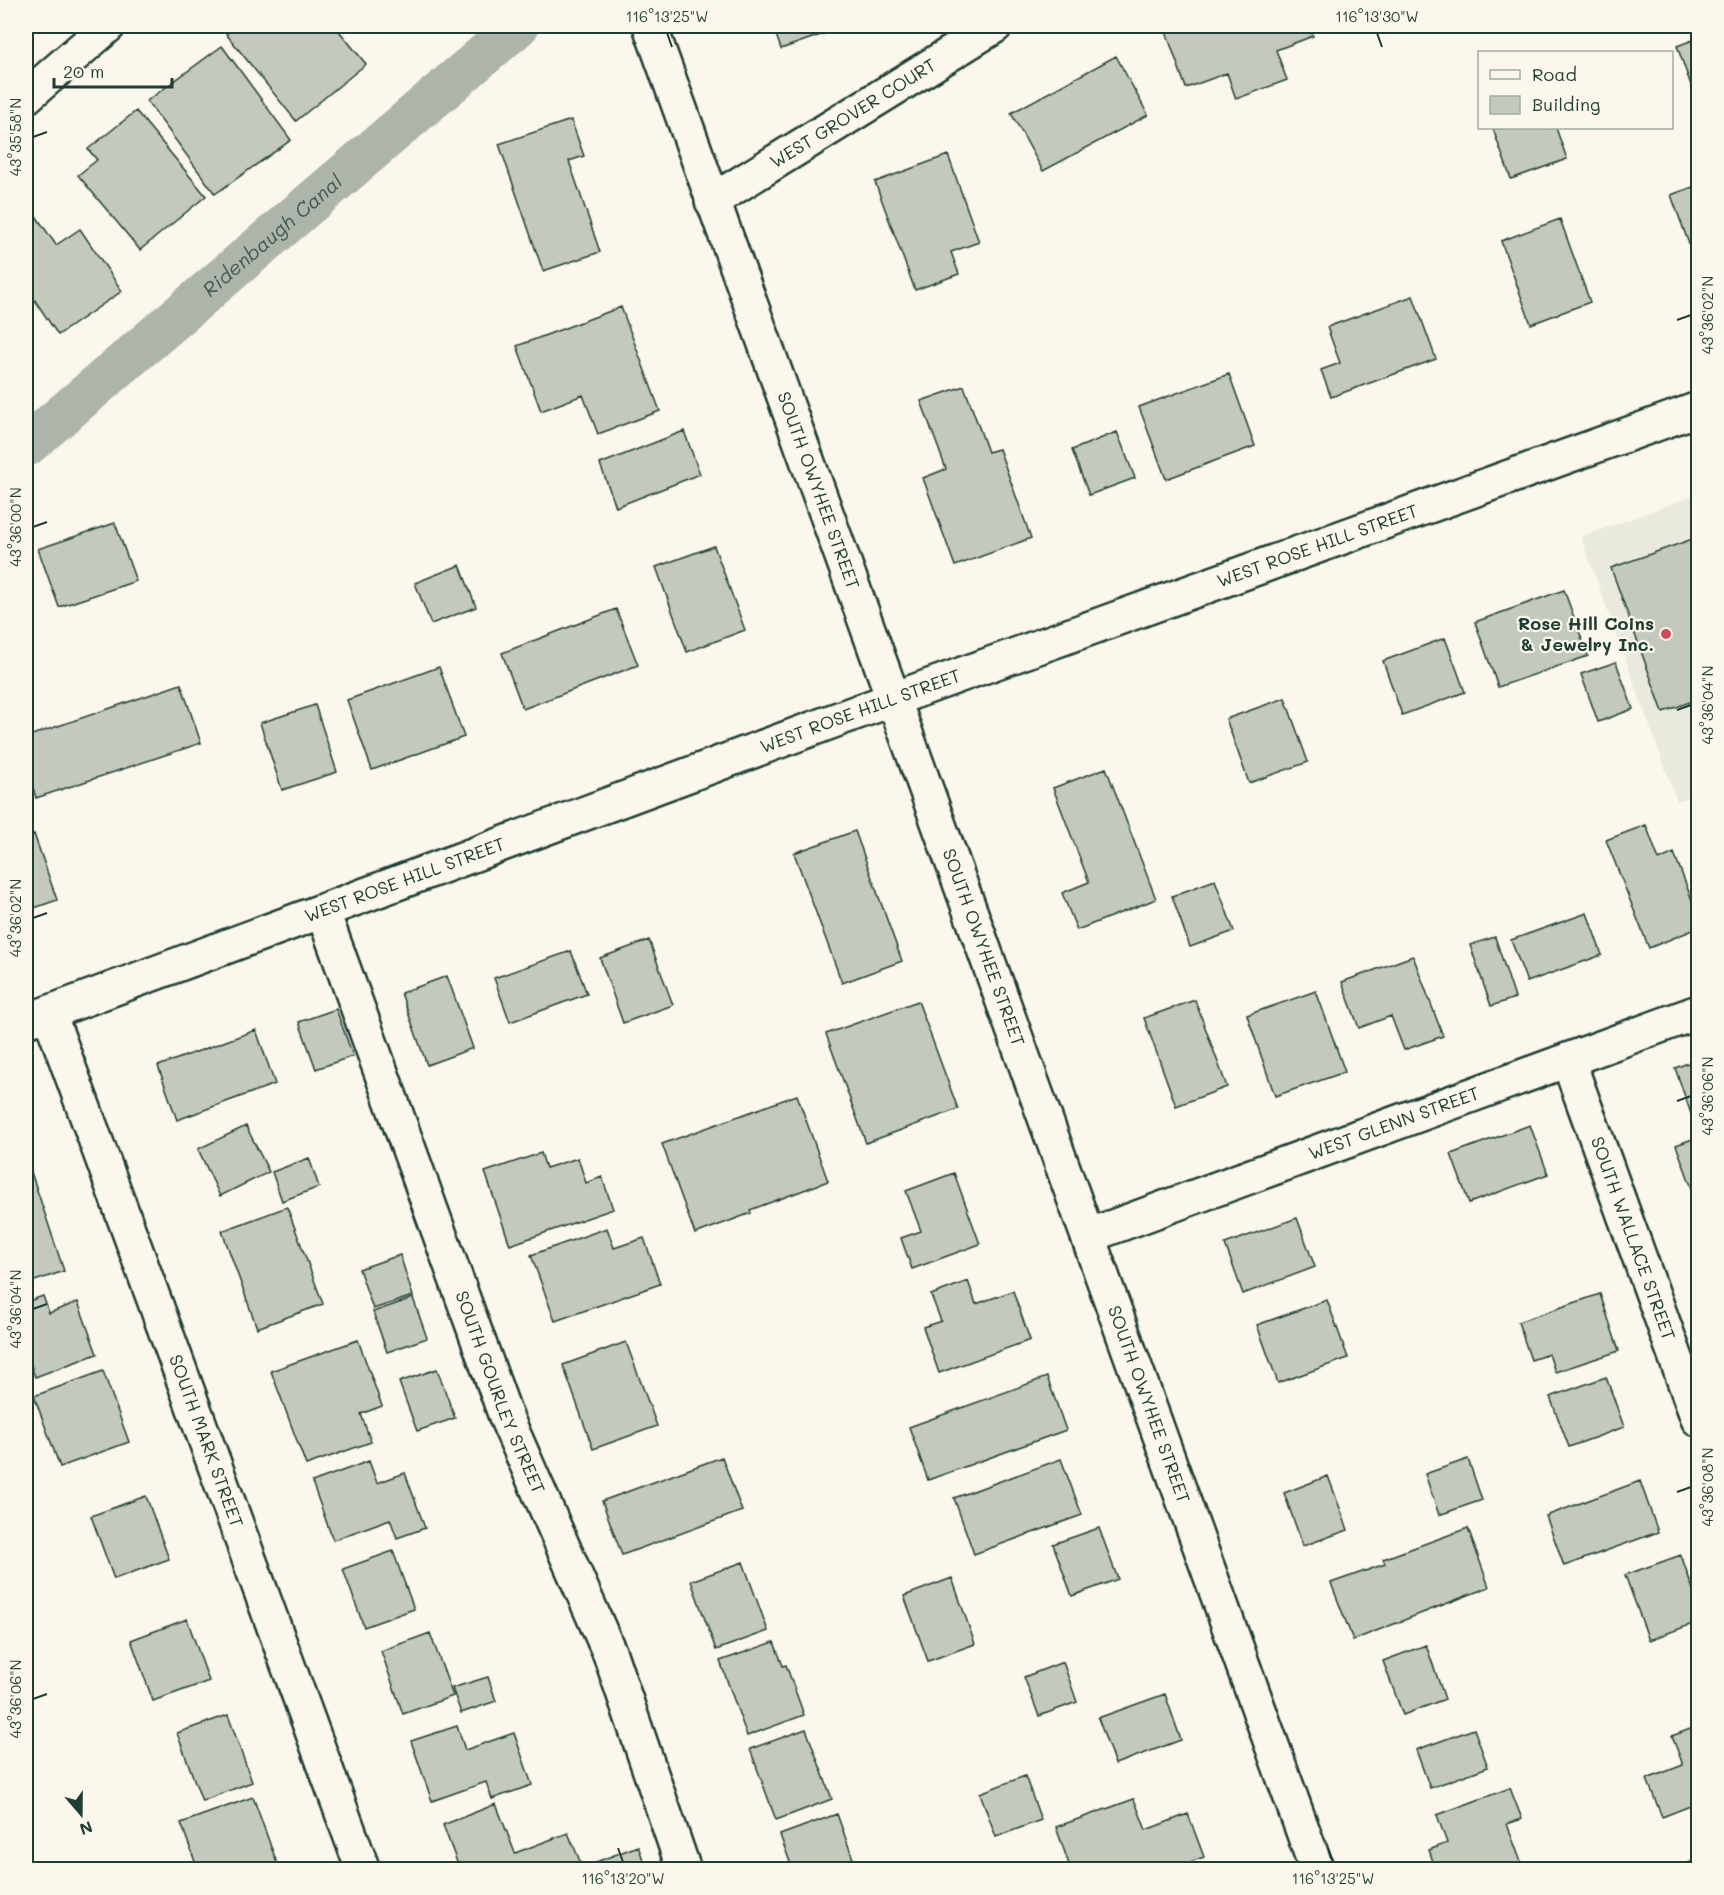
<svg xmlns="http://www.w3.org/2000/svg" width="1724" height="1895" font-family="Mali,sans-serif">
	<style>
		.built { fill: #eae9de }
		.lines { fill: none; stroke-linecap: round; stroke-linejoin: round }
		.canal { stroke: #adb4aa; stroke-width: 42 }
		.building { fill: #c4c9be; stroke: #1f3d34; stroke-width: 1.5 }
		.minor-casing { stroke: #1f3d34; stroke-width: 38 }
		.tertiary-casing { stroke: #1f3d34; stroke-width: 38 }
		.minor { stroke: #fbf7ec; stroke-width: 33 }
		.tertiary { stroke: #fbf7ec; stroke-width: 33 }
		.ticks { fill: none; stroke: #1f3d34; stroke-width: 2 }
		.poi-dot { fill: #d1495b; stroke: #fbf7ec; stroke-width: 2 }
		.labels { text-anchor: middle; stroke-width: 4.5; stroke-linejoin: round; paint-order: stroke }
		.street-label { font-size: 18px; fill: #1f3d34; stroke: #fbf7ec }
		.poi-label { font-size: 18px; font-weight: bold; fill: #1f3d34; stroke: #fbf7ec; text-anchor: end }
		.water-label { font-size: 20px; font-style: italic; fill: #425b52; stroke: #fbf7ec }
		.neatline { fill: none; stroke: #1f3d34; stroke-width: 2 }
		.ticks-label { font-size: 15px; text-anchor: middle; fill: #1f3d34 }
	</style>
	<rect width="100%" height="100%" fill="#fbf7ec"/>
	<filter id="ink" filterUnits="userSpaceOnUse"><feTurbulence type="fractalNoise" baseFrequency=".0167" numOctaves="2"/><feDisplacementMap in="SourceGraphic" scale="12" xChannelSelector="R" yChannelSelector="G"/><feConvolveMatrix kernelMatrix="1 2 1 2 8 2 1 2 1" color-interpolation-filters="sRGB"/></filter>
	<g filter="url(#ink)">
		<path class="built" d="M 1698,494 L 1698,793 L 1677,801 L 1581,537 Z"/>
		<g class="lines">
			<path class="canal" id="s1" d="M 26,446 L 518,26"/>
		</g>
		<path class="building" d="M 237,26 L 335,26 L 366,64 L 296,121 L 226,34 Z
			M 773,26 L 846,26 L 781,49 Z
			M 1164,26 L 1309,26 L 1313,36 L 1276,50 L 1287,80 L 1236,99 L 1227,73 L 1186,88 Z
			M 1698,38 L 1698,105 L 1677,46 Z
			M 222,46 L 291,140 L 215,194 L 147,101 Z
			M 1116,56 L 1148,115 L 1043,171 L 1011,113 Z
			M 136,111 L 206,196 L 140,250 L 78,175 L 97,160 L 88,149 Z
			M 571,120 L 584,156 L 569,161 L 600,252 L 543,271 L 499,144 Z
			M 1497,128 L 1556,128 L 1567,159 L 1511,179 L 1493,129 Z
			M 948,155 L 979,242 L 951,252 L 959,274 L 915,290 L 875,182 Z
			M 1698,185 L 1698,262 L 1696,263 L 1671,195 Z
			M 27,203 L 56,245 L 80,229 L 122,291 L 58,335 L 26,287 L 26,204 Z
			M 1560,219 L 1590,302 L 1531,324 L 1501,241 Z
			M 1413,296 L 1436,359 L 1331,397 L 1321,370 L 1340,363 L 1327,327 Z
			M 621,307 L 660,411 L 598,434 L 583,395 L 541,411 L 517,346 Z
			M 1229,374 L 1255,446 L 1166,479 L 1139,407 Z
			M 964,386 L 988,452 L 999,449 L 1031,538 L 955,566 L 923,478 L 946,469 L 921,401 Z
			M 684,431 L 700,474 L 616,507 L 600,464 Z
			M 1117,432 L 1135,478 L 1089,495 L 1072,450 Z
			M 115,523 L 136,581 L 59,607 L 38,549 Z
			M 1698,537 L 1698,699 L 1663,712 L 1611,568 Z
			M 714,546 L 745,630 L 687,652 L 656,567 Z
			M 460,565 L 476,607 L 431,624 L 415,583 Z
			M 1564,590 L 1588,656 L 1498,687 L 1475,622 Z
			M 616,609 L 638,665 L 523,709 L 502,653 Z
			M 1445,638 L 1465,692 L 1402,715 L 1383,661 Z
			M 1616,662 L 1633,709 L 1598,722 L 1581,674 Z
			M 439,667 L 464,737 L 372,770 L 347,700 Z
			M 181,684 L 201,743 L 36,798 L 26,765 L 26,737 Z
			M 1285,698 L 1308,762 L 1249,783 L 1226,719 Z
			M 315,705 L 337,772 L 282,790 L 260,723 Z
			M 1106,768 L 1156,899 L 1077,930 L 1062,893 L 1089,882 L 1053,788 Z
			M 1646,825 L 1659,860 L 1674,853 L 1698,916 L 1698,928 L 1649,948 L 1606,840 Z
			M 855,831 L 902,961 L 842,983 L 794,853 Z
			M 34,834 L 57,900 L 26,911 L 26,837 Z
			M 1215,880 L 1234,931 L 1190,947 L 1172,896 Z
			M 1587,913 L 1602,955 L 1527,982 L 1511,940 Z
			M 1495,937 L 1515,998 L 1491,1006 L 1470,945 Z
			M 649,940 L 673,1005 L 623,1023 L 600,958 Z
			M 571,951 L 587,994 L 510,1022 L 494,978 Z
			M 1413,956 L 1443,1036 L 1404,1050 L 1391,1016 L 1359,1028 L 1342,982 Z
			M 447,976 L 473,1048 L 427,1065 L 401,993 Z
			M 1316,991 L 1345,1072 L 1275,1096 L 1247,1015 Z
			M 1195,1000 L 1227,1087 L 1176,1106 L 1144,1018 Z
			M 918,1001 L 958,1109 L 866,1143 L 826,1034 Z
			M 336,1009 L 353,1056 L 316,1069 L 299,1022 Z
			M 256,1030 L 275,1084 L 177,1120 L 158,1066 Z
			M 1698,1059 L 1698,1124 L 1695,1125 L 1675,1068 Z
			M 797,1095 L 828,1181 L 750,1210 L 751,1213 L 695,1234 L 662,1144 Z
			M 1530,1125 L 1548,1174 L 1469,1203 L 1451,1154 Z
			M 246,1126 L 269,1172 L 220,1196 L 198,1149 Z
			M 1698,1137 L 1698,1201 L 1697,1202 L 1676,1145 Z
			M 541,1153 L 546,1168 L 578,1158 L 586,1183 L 602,1177 L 613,1209 L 510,1245 L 485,1172 Z
			M 26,1157 L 64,1271 L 26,1284 Z
			M 309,1158 L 319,1187 L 282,1201 L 272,1172 Z
			M 954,1173 L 980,1244 L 912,1269 L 901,1238 L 921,1231 L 906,1191 Z
			M 287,1207 L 323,1304 L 257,1328 L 222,1231 Z
			M 1297,1218 L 1315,1267 L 1243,1294 L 1225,1244 Z
			M 607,1228 L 614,1248 L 644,1238 L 660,1284 L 555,1321 L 531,1255 Z
			M 400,1255 L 413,1296 L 373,1309 L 359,1269 Z
			M 968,1281 L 976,1304 L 1013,1291 L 1030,1340 L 939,1373 L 923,1327 L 941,1321 L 931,1295 Z
			M 1600,1294 L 1619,1351 L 1555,1372 L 1549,1354 L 1531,1360 L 1518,1322 Z
			M 43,1296 L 49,1313 L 78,1302 L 97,1354 L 35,1377 L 26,1351 L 26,1302 Z
			M 413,1298 L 427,1338 L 387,1352 L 373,1312 Z
			M 1327,1300 L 1348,1358 L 1278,1383 L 1257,1325 Z
			M 358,1340 L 382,1406 L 361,1414 L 371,1442 L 306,1465 L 271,1371 Z
			M 626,1342 L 657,1426 L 593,1449 L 563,1365 Z
			M 437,1369 L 455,1418 L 417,1431 L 399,1382 Z
			M 103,1371 L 129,1442 L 60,1467 L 34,1396 Z
			M 1047,1377 L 1066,1430 L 928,1480 L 909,1427 Z
			M 1606,1377 L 1624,1427 L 1569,1447 L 1550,1397 Z
			M 722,1457 L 742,1511 L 622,1555 L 602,1501 Z
			M 1061,1459 L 1082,1515 L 974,1554 L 954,1498 Z
			M 1468,1459 L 1482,1500 L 1439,1515 L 1425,1474 Z
			M 369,1461 L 377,1483 L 405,1473 L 425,1528 L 397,1538 L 390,1519 L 333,1540 L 312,1482 Z
			M 1328,1476 L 1348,1530 L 1303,1546 L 1284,1493 Z
			M 1640,1481 L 1658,1532 L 1564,1566 L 1546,1516 Z
			M 146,1496 L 169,1559 L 114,1579 L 91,1516 Z
			M 1099,1528 L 1118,1579 L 1072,1596 L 1053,1544 Z
			M 1468,1528 L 1489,1587 L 1353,1640 L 1331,1583 L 1385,1564 L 1383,1559 Z
			M 393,1551 L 414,1609 L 364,1627 L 343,1569 Z
			M 1681,1555 L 1698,1604 L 1698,1622 L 1649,1640 L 1625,1575 Z
			M 743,1562 L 768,1631 L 716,1650 L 691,1581 Z
			M 952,1578 L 975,1644 L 928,1661 L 904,1596 Z
			M 187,1619 L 209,1681 L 153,1701 L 131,1640 Z
			M 430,1633 L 453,1696 L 403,1714 L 381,1651 Z
			M 774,1642 L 783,1666 L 786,1665 L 804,1715 L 747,1736 L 720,1661 Z
			M 1426,1645 L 1445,1699 L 1403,1715 L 1383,1661 Z
			M 1063,1662 L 1077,1702 L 1039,1716 L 1024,1677 Z
			M 488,1677 L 496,1701 L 461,1713 L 452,1688 Z
			M 1165,1694 L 1181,1740 L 1115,1764 L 1098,1718 Z
			M 228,1715 L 252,1782 L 202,1801 L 177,1733 Z
			M 457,1726 L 465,1750 L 514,1733 L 532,1785 L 492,1799 L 486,1782 L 432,1801 L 411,1741 Z
			M 1698,1726 L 1698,1803 L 1662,1817 L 1647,1779 L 1683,1765 L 1672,1736 Z
			M 806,1729 L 832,1799 L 776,1820 L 750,1749 Z
			M 1474,1729 L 1488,1767 L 1430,1788 L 1416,1750 Z
			M 1025,1776 L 1041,1820 L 996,1837 L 980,1793 Z
			M 1510,1788 L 1522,1819 L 1507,1824 L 1522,1865 L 1510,1870 L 1436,1870 L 1429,1850 L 1447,1843 L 1437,1815 Z
			M 253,1797 L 278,1866 L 268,1870 L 198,1870 L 181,1823 Z
			M 1134,1799 L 1146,1830 L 1188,1814 L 1204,1857 L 1168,1870 L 1071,1870 L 1056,1827 Z
			M 496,1804 L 515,1853 L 568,1833 L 580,1861 L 559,1870 L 460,1870 L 443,1825 Z
			M 837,1814 L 857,1870 L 793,1870 L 780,1835 Z
			M 638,1846 L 647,1870 L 599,1870 L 596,1862 Z
			M 1698,1859 L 1698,1870 L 1678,1870 L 1678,1867 Z"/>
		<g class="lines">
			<defs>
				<g id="minor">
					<path d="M 26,97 L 108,26"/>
					<path id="s2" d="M 712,201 L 995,26"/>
					<path id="s3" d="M 323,912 L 506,1417 L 610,1654 L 684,1870"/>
					<path id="s4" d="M 49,1013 L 363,1870"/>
					<path id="s5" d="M 1568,1060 L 1698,1419"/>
					<path id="s6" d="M 1088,1236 L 1698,1012"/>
				</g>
				<g id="tertiary">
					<path id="s7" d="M 650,26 L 1317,1870"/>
					<path id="s8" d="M 26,1021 L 852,714 L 1698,409"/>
				</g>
			</defs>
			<use href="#minor" class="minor-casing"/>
			<use href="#tertiary" class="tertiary-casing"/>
			<use href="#minor" class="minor"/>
			<use href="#tertiary" class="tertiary"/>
		</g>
	</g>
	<path class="ticks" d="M 667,33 L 672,47M 1377,33 L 1382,47M 33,137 L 47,132M 1677,320 L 1691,315M 33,527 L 47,522M 1677,710 L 1691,705M 33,918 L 47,913M 1677,1101 L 1691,1096M 33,1309 L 47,1304M 1677,1492 L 1691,1487M 33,1699 L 47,1694M 618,1848 L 623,1862M 1328,1848 L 1333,1862"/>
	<circle class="poi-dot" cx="1666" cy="634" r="6"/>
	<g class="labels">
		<g class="street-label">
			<text dy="6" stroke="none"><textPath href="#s2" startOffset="166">WEST GROVER COURT</textPath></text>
			<text dy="6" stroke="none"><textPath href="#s7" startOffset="494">SOUTH OWYHEE STREET</textPath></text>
			<text dy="6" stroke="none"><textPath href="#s8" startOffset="1376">WEST ROSE HILL STREET</textPath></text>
			<text dy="6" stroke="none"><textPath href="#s8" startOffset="890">WEST ROSE HILL STREET</textPath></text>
			<text dy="6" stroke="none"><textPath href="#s8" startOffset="404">WEST ROSE HILL STREET</textPath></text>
			<text dy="6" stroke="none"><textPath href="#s7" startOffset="980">SOUTH OWYHEE STREET</textPath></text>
			<text dy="6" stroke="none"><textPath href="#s6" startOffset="326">WEST GLENN STREET</textPath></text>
			<text dy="6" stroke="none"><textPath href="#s5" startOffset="190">SOUTH WALLACE STREET</textPath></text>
			<text dy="6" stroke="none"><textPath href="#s3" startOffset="512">SOUTH GOURLEY STREET</textPath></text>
			<text dy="6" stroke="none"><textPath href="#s7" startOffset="1466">SOUTH OWYHEE STREET</textPath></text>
			<text dy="6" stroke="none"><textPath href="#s4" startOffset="456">SOUTH MARK STREET</textPath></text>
		</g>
		<g class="poi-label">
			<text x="1654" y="630">Rose Hill Coins<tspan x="1654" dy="21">&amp; Jewelry Inc.</tspan></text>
		</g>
		<g class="water-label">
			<text dy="7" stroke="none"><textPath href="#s1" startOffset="324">Ridenbaugh Canal</textPath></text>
		</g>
	</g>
	<rect width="1724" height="1895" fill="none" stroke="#fbf7ec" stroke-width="66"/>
	<rect x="1478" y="51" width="195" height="78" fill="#fbf7ec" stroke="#a3ada2" stroke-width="1.5"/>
	<rect x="1490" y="70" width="30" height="9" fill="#fbf7ec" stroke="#a3ada2" stroke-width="1.5"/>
	<text x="1532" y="81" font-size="18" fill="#1f3d34">Road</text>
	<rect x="1490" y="96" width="30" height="18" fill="#c4c9be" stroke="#a3ada2" stroke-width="1.5"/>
	<text x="1532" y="111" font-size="18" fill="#1f3d34">Building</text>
	<g transform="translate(81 1814) rotate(160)" stroke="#fbf7ec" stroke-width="4.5" paint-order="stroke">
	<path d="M0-4.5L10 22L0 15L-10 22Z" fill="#1f3d34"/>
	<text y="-9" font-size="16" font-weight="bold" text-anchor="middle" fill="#1f3d34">N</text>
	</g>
	<path d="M54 78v9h118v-9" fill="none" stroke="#1f3d34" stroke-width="3"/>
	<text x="63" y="78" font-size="18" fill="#1f3d34" stroke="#fbf7ec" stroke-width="4.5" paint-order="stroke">20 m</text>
	<rect x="33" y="33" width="1658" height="1829" class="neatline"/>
	<g class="ticks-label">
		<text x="667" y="22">116°13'25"W</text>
		<text x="1377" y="22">116°13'30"W</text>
		<text transform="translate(16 137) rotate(-90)" y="5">43°35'58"N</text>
		<text transform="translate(1708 315) rotate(-90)" y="5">43°36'02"N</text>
		<text transform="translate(16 527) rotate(-90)" y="5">43°36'00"N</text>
		<text transform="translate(1708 705) rotate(-90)" y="5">43°36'04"N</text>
		<text transform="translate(16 918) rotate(-90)" y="5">43°36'02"N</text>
		<text transform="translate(1708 1096) rotate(-90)" y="5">43°36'06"N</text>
		<text transform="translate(16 1309) rotate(-90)" y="5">43°36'04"N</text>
		<text transform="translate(1708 1487) rotate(-90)" y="5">43°36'08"N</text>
		<text transform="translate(16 1699) rotate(-90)" y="5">43°36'06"N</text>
		<text x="623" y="1884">116°13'20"W</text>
		<text x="1333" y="1884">116°13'25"W</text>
	</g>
</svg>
